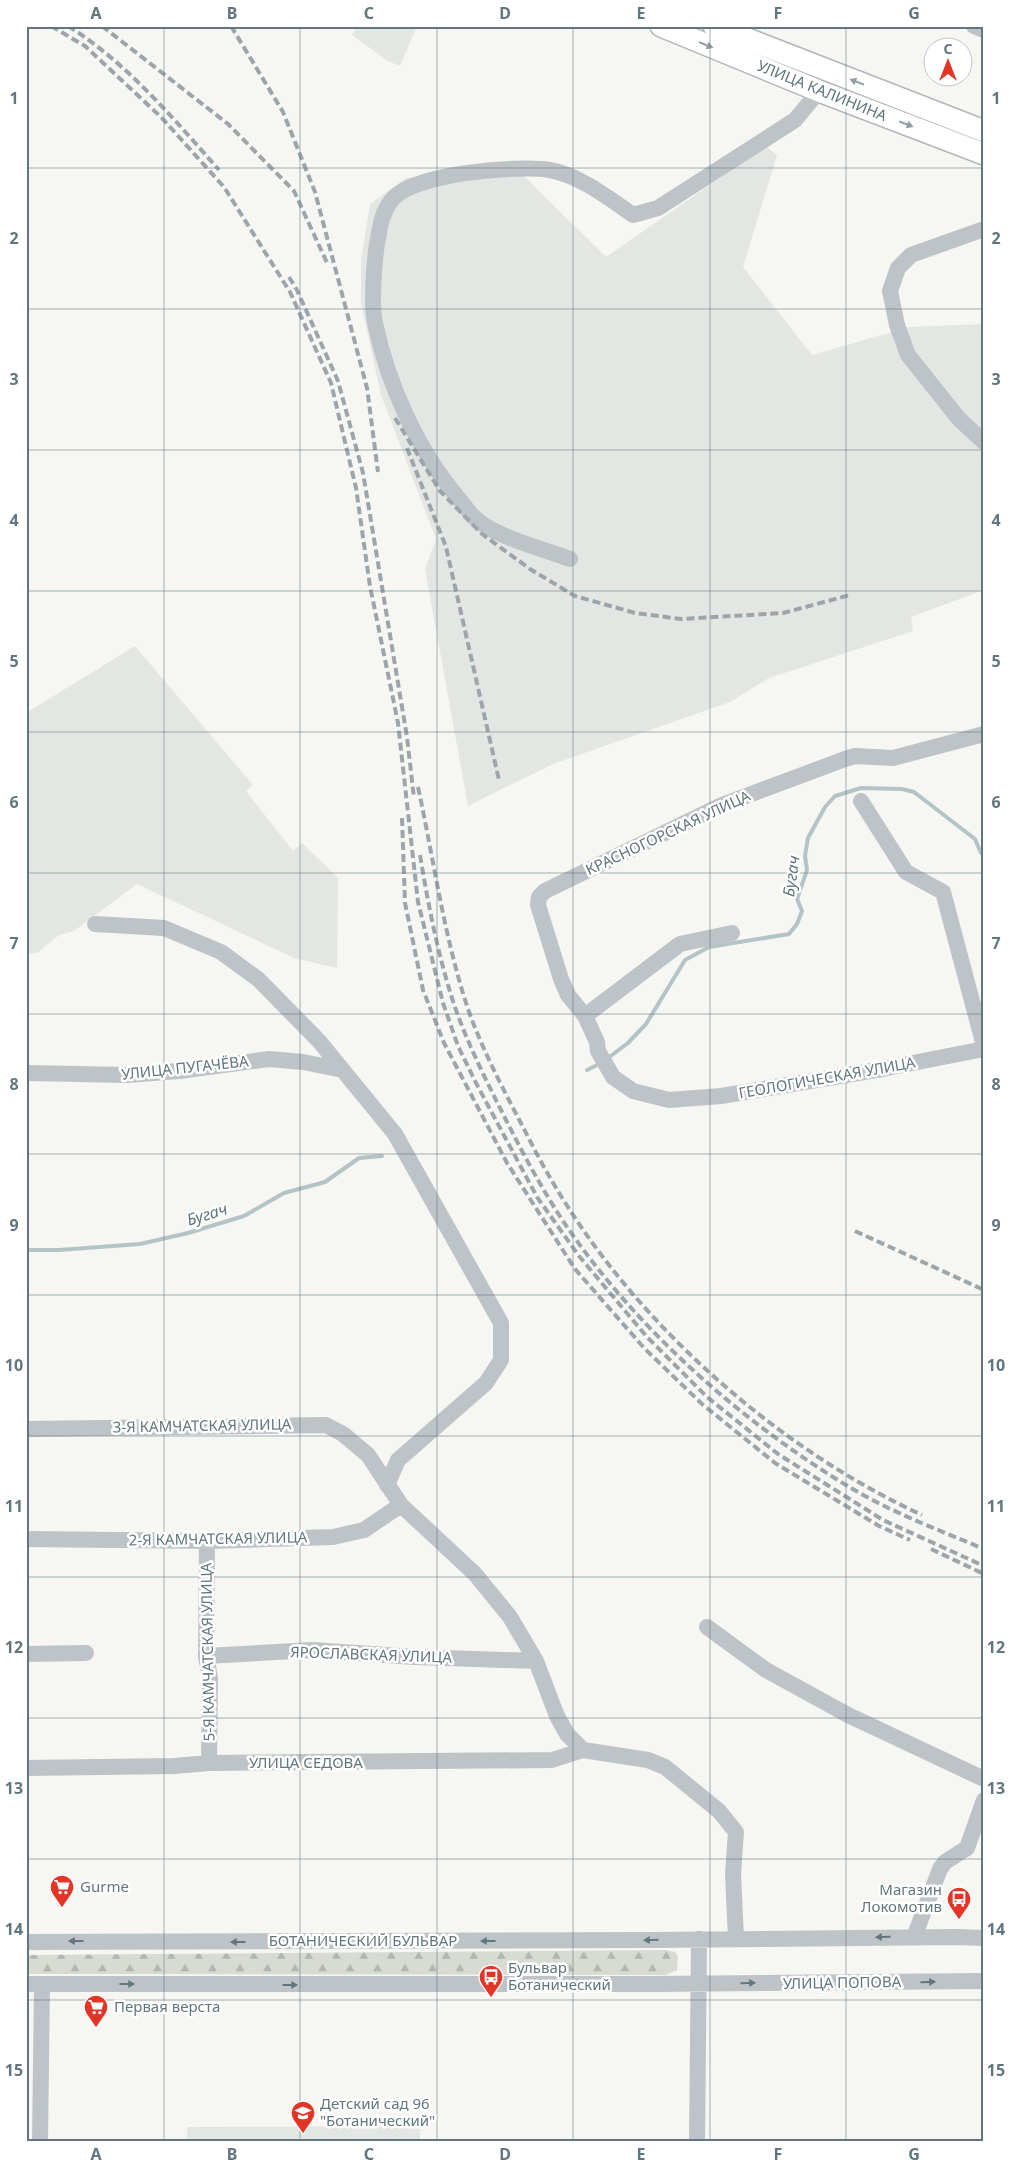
<svg xmlns="http://www.w3.org/2000/svg" width="1010" height="2168" font-family="'Noto Sans',sans-serif">
	<style>
		.built { fill: #e4e6e4 }
		.forest { fill: url(#forest-firs) }
		.lines { fill: none; stroke-linecap: round; stroke-linejoin: round }
		.stream { stroke: #b4c4c6; stroke-width: 4 }
		.major-casing { stroke: #b1b7ba; stroke-width: 24 }
		.minor { stroke: #bdc3c6; stroke-width: 16 }
		.major { stroke: #fff; stroke-width: 21 }
		.rail { stroke: #9ca6aa; stroke-width: 4; stroke-dasharray: 8 4; stroke-linecap: butt }
		.oneway { fill: #909fa5 }
		.oneway2 { fill: #61767e }
		.grid { fill: none; stroke: #61767e; stroke-width: 1; stroke-opacity: 0.55 }
		.labels { text-anchor: middle; stroke-width: 5; stroke-linejoin: round; paint-order: stroke }
		.street-label { font-size: 15px; fill: #61767e; stroke: #fff }
		.poi-label { font-size: 15px; fill: #61767e; stroke: #fff; text-anchor: start }
		.water-label { font-size: 16px; font-style: italic; fill: #5c7679; stroke: #fff }
		.neatline { fill: none; stroke: #61767e; stroke-width: 2 }
		.grid-label { font-size: 16px; text-anchor: middle; font-weight: bold; fill: #61767e }
	</style>
	<defs>
		<pattern id="forest-firs" width="22" height="20" patternUnits="userSpaceOnUse" patternTransform="scale(1.25)"><rect width="22" height="20" fill="#d7dbd2"/><path d="M5 1l3.5 6h-7zM16 11l3.5 6h-7z" fill="#b2b6b0"/></pattern>
	</defs>
	<rect width="100%" height="100%" fill="#f6f6f3"/>
	<path class="built" d="M 358,26 L 417,26 L 400,66 L 388,61 L 352,35 Z
		M 766,146 L 777,155 L 743,267 L 812,355 L 910,327 L 984,324 L 984,590 L 911,617 L 913,631 L 769,678 L 730,702 L 553,764 L 468,806 L 425,569 L 436,539 L 381,395 L 361,303 L 361,260 L 370,204 L 406,178 L 509,161 L 606,257 Z
		M 135,646 L 253,785 L 246,791 L 293,851 L 302,843 L 338,878 L 337,968 L 294,958 L 137,884 L 74,931 L 59,935 L 37,953 L 26,954 L 26,713 Z
		M 420,2126 L 420,2142 L 187,2142 L 187,2127 Z"/>
	<path class="forest" d="M 666,1950 L 675,1952 L 678,1956 L 677,1970 L 666,1975 L 26,1974 L 26,1955 Z"/>
	<g class="lines">
		<path class="stream" d="M 608,1058 L 628,1043 L 646,1024 L 685,960 L 709,947 L 789,934 L 797,924 L 802,911 L 797,899 L 807,870 L 805,856 L 808,838 L 825,807 L 835,796 L 861,788 L 902,789 L 914,792 L 975,839 L 981,853 L 984,854
			M 587,1070 L 597,1065
			M 26,1250 L 59,1250 L 140,1244 L 188,1233 L 244,1216 L 284,1193 L 325,1182 L 359,1158 L 382,1156"/>
		<defs>
			<path id="major" d="M 661,26 L 819,91 L 984,154
				M 714,26 L 984,131"/>
		</defs>
		<use href="#major" class="major-casing"/>
		<path class="minor" d="M 974,26 L 984,30
			M 984,229 L 911,255 L 898,268 L 890,291 L 897,325 L 908,355 L 959,419 L 984,442
			M 570,559 C 544,549 496,537 476,519 C 470,514 465,506 459,499 C 418,451 388,385 375,323 C 371,305 374,263 377,244 C 380,228 381,214 391,201 C 410,173 518,165 550,170 C 579,175 610,199 633,215 L 658,208 L 795,120 L 819,91
			M 984,734 L 893,758 L 855,756 L 845,759 L 722,805 L 545,891 L 539,897 L 538,905 L 561,979 L 568,995 L 585,1016 L 597,1042 L 598,1051 L 613,1077 L 633,1091 L 669,1100 L 721,1096 L 882,1069 L 984,1049
			M 861,801 L 906,872 L 943,892 L 984,1046
			M 95,924 L 164,928 L 221,952 L 258,979 L 319,1041 L 395,1134 L 501,1323 L 501,1360 L 486,1383 L 398,1460 L 387,1485
			M 585,1016 L 680,944 L 732,933
			M 26,1073 L 127,1075 L 179,1071 L 269,1059 L 303,1062 L 343,1070
			M 26,1429 L 326,1425 L 343,1434 L 368,1455 L 401,1505 L 475,1574 L 510,1617 L 536,1661 L 557,1716 L 567,1734 L 583,1750 L 648,1760 L 665,1767 L 719,1811 L 736,1832 L 733,1874 L 736,1939
			M 26,1539 L 207,1541 L 333,1537 L 364,1530 L 401,1505
			M 207,1541 L 206,1656 L 210,1678 L 209,1763
			M 707,1627 L 766,1670 L 848,1715 L 984,1779
			M 26,1654 L 86,1653
			M 206,1656 L 312,1650 L 415,1657 L 536,1661
			M 26,1768 L 174,1766 L 209,1763 L 552,1760 L 583,1750
			M 914,1937 L 940,1869 L 945,1862 L 967,1848 L 984,1800
			M 26,1942 L 653,1940 L 956,1937 L 984,1938
			M 26,1984 L 653,1984 L 984,1981
			M 40,2142 L 42,1984
			M 697,2142 L 699,1939"/>
		<use href="#major" class="major"/>
		<path class="rail" d="M 51,26 L 85,46 L 161,117 L 224,187 L 290,292 L 331,383 L 356,488 L 370,586 L 398,723 L 418,902 L 443,1003 L 458,1046 L 476,1083 L 537,1197 L 579,1256 L 647,1337 L 707,1397 L 778,1454 L 883,1520 L 984,1566
			M 68,26 C 126,62 174,119 219,170
			M 102,26 L 228,124 L 294,191 L 328,265
			M 231,26 L 283,112 L 315,192 L 367,388 L 378,472
			M 289,277 L 297,290 L 338,381 L 363,473 L 407,737 L 414,798
			M 395,418 L 440,491 L 482,534 L 530,569 L 575,596 L 635,613 L 681,619 L 783,613 L 850,595
			M 407,448 L 446,547 L 499,780
			M 418,787 C 434,861 444,937 468,1009 C 482,1049 503,1089 523,1127 C 536,1153 550,1179 566,1204 C 648,1334 783,1451 922,1515
			M 402,818 L 405,903 L 423,990 L 444,1043 L 507,1163 L 575,1269 L 645,1349 L 702,1404 L 775,1463 L 879,1526 L 910,1540
			M 420,855 C 428,903 437,951 452,998 C 464,1036 483,1074 501,1110 C 520,1148 540,1186 563,1221 C 635,1328 741,1422 851,1488 C 893,1513 939,1530 984,1549
			M 855,1231 L 984,1290
			M 931,1549 L 984,1574"/>
	</g>
	<defs><path id="oneway-solid" d="M-6-.8H1V-3.2L6.5 0L1 3.2V.8H-6Z" transform="scale(1.25)"/></defs>
	<g class="oneway">
		<use href="#oneway-solid" transform="translate(706 45) rotate(22)"/>
		<use href="#oneway-solid" transform="translate(857 82) rotate(-159)"/>
		<use href="#oneway-solid" transform="translate(906 124) rotate(21)"/>
	</g>
	<g class="oneway2">
		<use href="#oneway-solid" transform="translate(883 1937) rotate(179)"/>
		<use href="#oneway-solid" transform="translate(651 1940) rotate(179)"/>
		<use href="#oneway-solid" transform="translate(76 1941) rotate(-180)"/>
		<use href="#oneway-solid" transform="translate(488 1941) rotate(180)"/>
		<use href="#oneway-solid" transform="translate(238 1942) rotate(-180)"/>
		<use href="#oneway-solid" transform="translate(928 1982) rotate(-1)"/>
		<use href="#oneway-solid" transform="translate(748 1983) rotate(-1)"/>
		<use href="#oneway-solid" transform="translate(127 1984)"/>
		<use href="#oneway-solid" transform="translate(290 1985)"/>
	</g>
	<path class="grid" d="M 164,26 L 164,2142M 300,26 L 300,2142M 437,26 L 437,2142M 573,26 L 573,2142M 710,26 L 710,2142M 846,26 L 846,2142M 26,168 L 984,168M 26,309 L 984,309M 26,450 L 984,450M 26,591 L 984,591M 26,732 L 984,732M 26,873 L 984,873M 26,1014 L 984,1014M 26,1154 L 984,1154M 26,1295 L 984,1295M 26,1436 L 984,1436M 26,1577 L 984,1577M 26,1718 L 984,1718M 26,1859 L 984,1859M 26,2000 L 984,2000"/>
	<defs>
		<symbol id="supermarket-pin" viewBox="-11 -11 22 30"><path d="M0 17L-7.5 6A9.5 9.5 0 1 1 7.5 6Z" fill="#e33526" stroke="#fff"/><path d="M-6-5.5h2.5l.6 2H6L4.5 2H-2.5L-4.4-4H-6ZM-1.5 3.2a1.3 1.3 0 1 0 .1 0ZM3 3.2a1.3 1.3 0 1 0 .1 0Z" fill="#fff"/></symbol>
		<symbol id="bus-pin" viewBox="-11 -11 22 30"><path d="M0 17L-7.5 6A9.5 9.5 0 1 1 7.5 6Z" fill="#e33526" stroke="#fff"/><path d="M-5-6H5V4H4V6H2V4H-2V6H-4V4H-5ZM-3.5-4V0h7V-4ZM-3.5 1.2v1.5H-2V1.2ZM2 1.2v1.5H3.5V1.2Z" fill="#fff"/></symbol>
		<symbol id="school-pin" viewBox="-11 -11 22 30"><path d="M0 17L-7.5 6A9.5 9.5 0 1 1 7.5 6Z" fill="#e33526" stroke="#fff"/><path d="M0-5L7-2L0 1L-7-2ZM-4 1L0 2.5L4 1V4Q0 6-4 4Z" fill="#fff"/></symbol>
	</defs>
	<g fill-rule="evenodd">
		<use href="#supermarket-pin" x="48" y="1873" width="28" height="38"/>
		<use href="#bus-pin" x="945" y="1885" width="28" height="38"/>
		<use href="#bus-pin" x="477" y="1963" width="28" height="38"/>
		<use href="#supermarket-pin" x="82" y="1993" width="28" height="38"/>
		<use href="#school-pin" x="289" y="2099" width="28" height="38"/>
	</g>
	<g class="labels">
		<g class="street-label">
			<text transform="translate(822 91) rotate(22)" y="5">УЛИЦА КАЛИНИНА</text>
			<text transform="translate(668 833) rotate(-25)" y="5">КРАСНОГОРСКАЯ УЛИЦА</text>
			<text transform="translate(185 1068) rotate(-6)" y="5">УЛИЦА ПУГАЧЁВА</text>
			<text transform="translate(827 1078) rotate(-10)" y="5">ГЕОЛОГИЧЕСКАЯ УЛИЦА</text>
			<text transform="translate(202 1426) rotate(-1)" y="5">3-Я КАМЧАТСКАЯ УЛИЦА</text>
			<text transform="translate(218 1539) rotate(-1)" y="5">2-Я КАМЧАТСКАЯ УЛИЦА</text>
			<text transform="translate(208 1652) rotate(-91)" y="5">5-Я КАМЧАТСКАЯ УЛИЦА</text>
			<text transform="translate(371 1655) rotate(2)" y="5">ЯРОСЛАВСКАЯ УЛИЦА</text>
			<text x="306" y="1768">УЛИЦА СЕДОВА</text>
			<text x="363" y="1946">БОТАНИЧЕСКИЙ БУЛЬВАР</text>
			<text transform="translate(842 1983) rotate(-1)" y="5">УЛИЦА ПОПОВА</text>
		</g>
		<g class="poi-label">
			<text x="80" y="1892">Gurme</text>
			<text x="942" y="1895" text-anchor="end">Магазин<tspan x="942" dy="17">Локомотив</tspan></text>
			<text x="508" y="1973">Бульвар<tspan x="508" dy="17">Ботанический</tspan></text>
			<text x="114" y="2012">Первая верста</text>
			<text x="320" y="2109">Детский сад 96<tspan x="320" dy="17">"Ботанический"</tspan></text>
		</g>
		<g class="water-label">
			<text transform="translate(791 876) rotate(-82)" y="6">Бугач</text>
			<text transform="translate(207 1214) rotate(-17)" y="6">Бугач</text>
		</g>
	</g>
	<rect width="1010" height="2168" fill="none" stroke="#ffffff" stroke-width="55"/>
	<g transform="translate(948 62)"><circle r="24" fill="#ffffff" stroke="#c0c8cb"/>
	<path d="M0-4L9 19L0 12L-9 19Z" fill="#e33526"/>
	<text y="-8" font-size="14" font-weight="bold" text-anchor="middle" fill="#61767e">С</text>
	</g>
	<rect x="28" y="28" width="954" height="2112" class="neatline"/>
	<g class="grid-label">
		<text x="96" y="19">A</text>
		<text x="232" y="19">B</text>
		<text x="369" y="19">C</text>
		<text x="505" y="19">D</text>
		<text x="641" y="19">E</text>
		<text x="778" y="19">F</text>
		<text x="914" y="19">G</text>
		<text x="14" y="104">1</text>
		<text x="996" y="104">1</text>
		<text x="14" y="244">2</text>
		<text x="996" y="244">2</text>
		<text x="14" y="385">3</text>
		<text x="996" y="385">3</text>
		<text x="14" y="526">4</text>
		<text x="996" y="526">4</text>
		<text x="14" y="667">5</text>
		<text x="996" y="667">5</text>
		<text x="14" y="808">6</text>
		<text x="996" y="808">6</text>
		<text x="14" y="949">7</text>
		<text x="996" y="949">7</text>
		<text x="14" y="1090">8</text>
		<text x="996" y="1090">8</text>
		<text x="14" y="1231">9</text>
		<text x="996" y="1231">9</text>
		<text x="14" y="1371">10</text>
		<text x="996" y="1371">10</text>
		<text x="14" y="1512">11</text>
		<text x="996" y="1512">11</text>
		<text x="14" y="1653">12</text>
		<text x="996" y="1653">12</text>
		<text x="14" y="1794">13</text>
		<text x="996" y="1794">13</text>
		<text x="14" y="1935">14</text>
		<text x="996" y="1935">14</text>
		<text x="14" y="2076">15</text>
		<text x="996" y="2076">15</text>
		<text x="96" y="2160">A</text>
		<text x="232" y="2160">B</text>
		<text x="369" y="2160">C</text>
		<text x="505" y="2160">D</text>
		<text x="641" y="2160">E</text>
		<text x="778" y="2160">F</text>
		<text x="914" y="2160">G</text>
	</g>
</svg>
